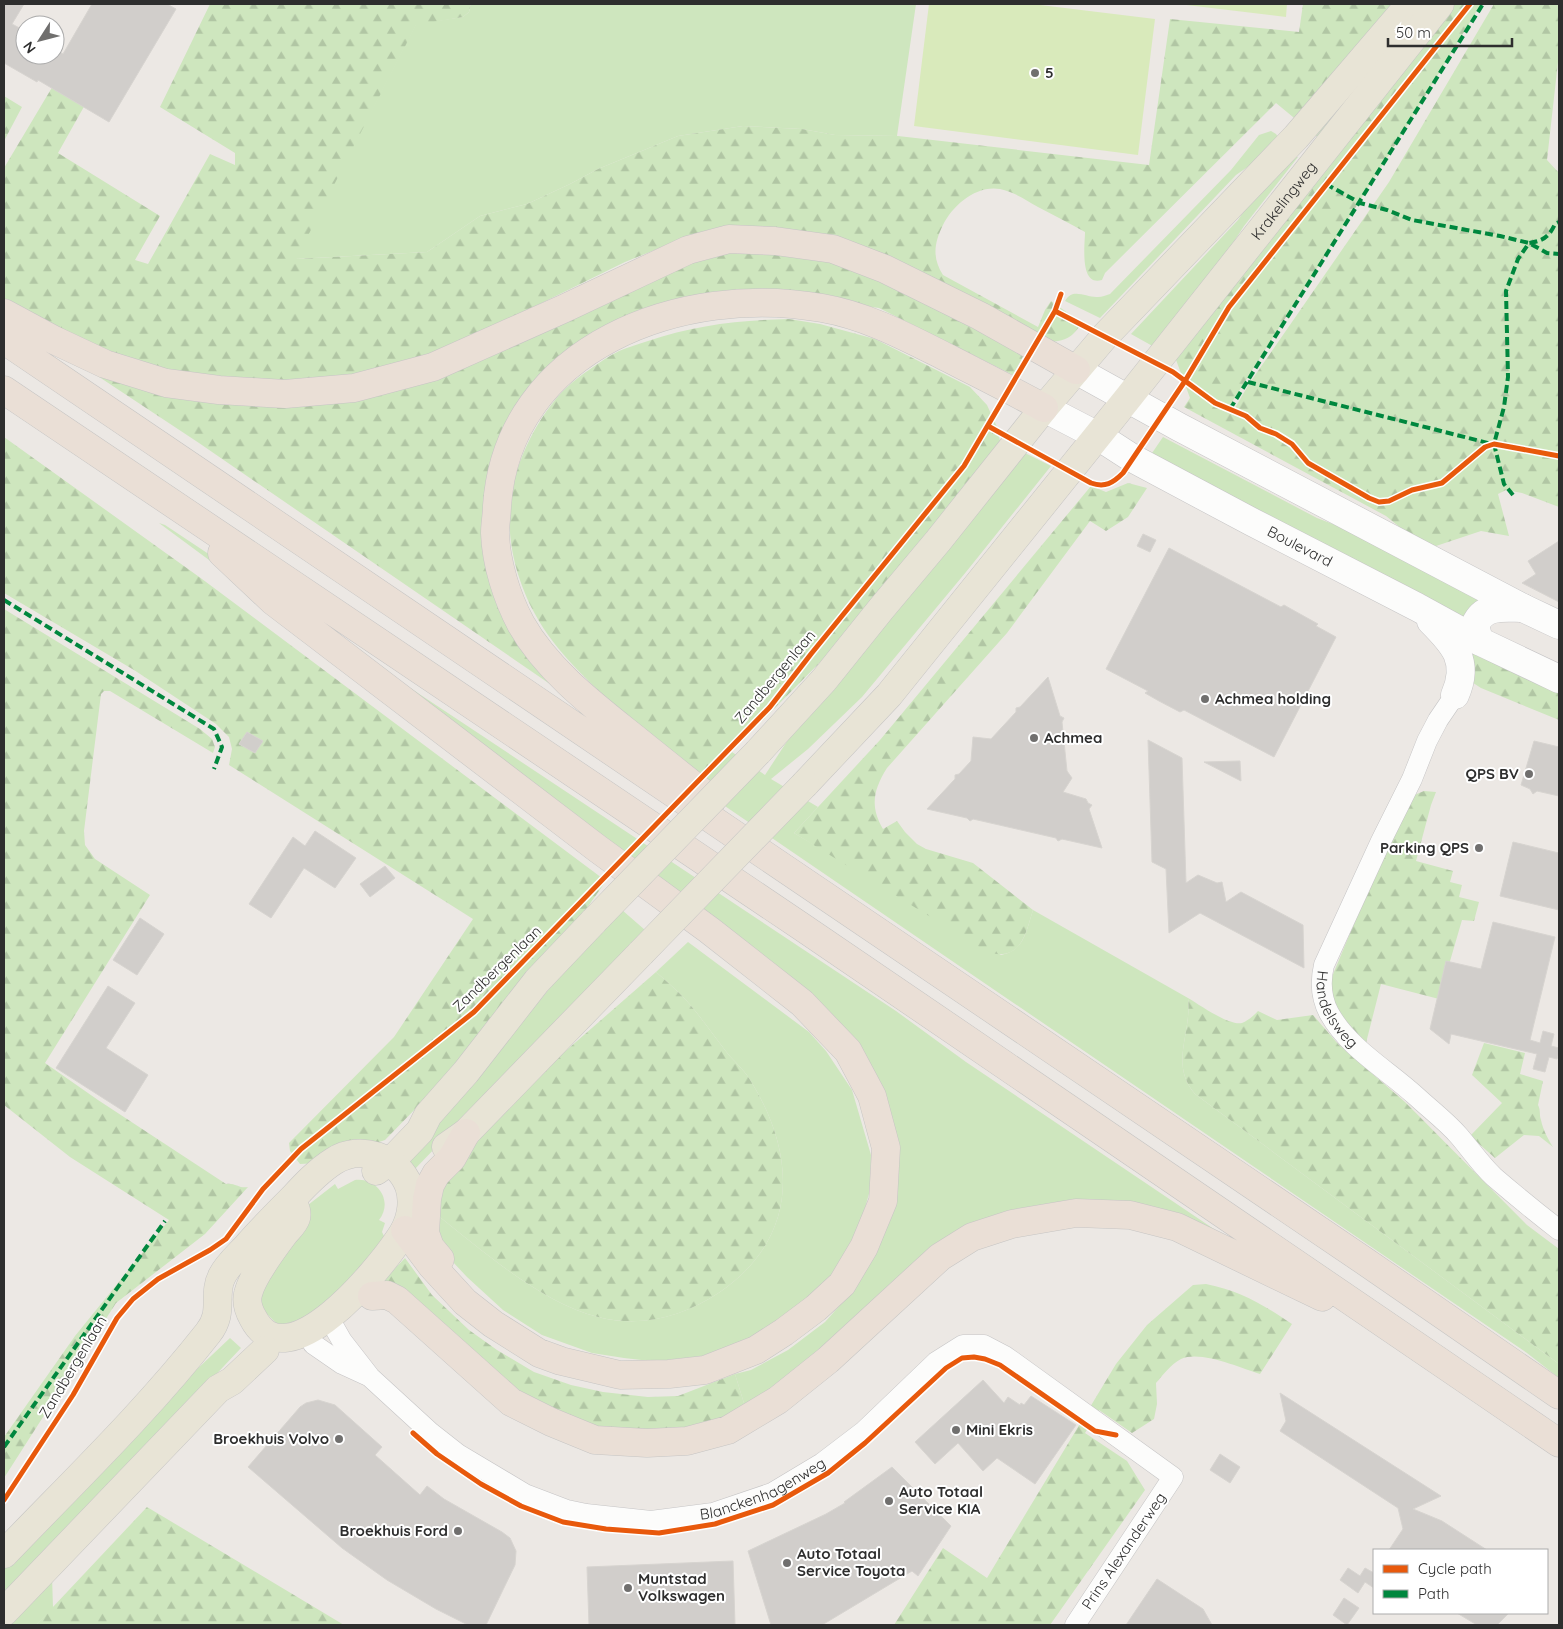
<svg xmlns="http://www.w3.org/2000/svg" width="1563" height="1629" font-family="Quicksand,sans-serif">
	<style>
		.grass { fill: #cee6be }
		.forest { fill: url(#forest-firs) }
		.pitch { fill: #d9eabb }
		.building { fill: #d1cecb; stroke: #d7d4d0 }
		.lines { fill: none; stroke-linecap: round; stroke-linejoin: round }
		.minor-casing { stroke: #c5c4c5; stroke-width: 21 }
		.secondary-casing { stroke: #c5c4c5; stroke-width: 29 }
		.primary-casing { stroke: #c6c5c4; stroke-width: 29 }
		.motorway-casing { stroke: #c6c5c4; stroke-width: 29 }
		.minor { stroke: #fcfcfb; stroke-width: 20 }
		.secondary { stroke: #fcfcfb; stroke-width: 28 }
		.primary { stroke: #e8e4d6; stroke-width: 28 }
		.motorway { stroke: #eadfd6; stroke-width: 28 }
		.primary-bridge-casing { stroke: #c6c5c4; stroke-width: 29; stroke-linecap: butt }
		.primary-bridge { stroke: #e8e4d6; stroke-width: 28 }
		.quiet { stroke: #00873e; stroke-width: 4; stroke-dasharray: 8 4; stroke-linecap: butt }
		.cycleway-casing { stroke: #fff; stroke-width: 8 }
		.cycleway { stroke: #e8590c; stroke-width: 5 }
		.poi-dot { fill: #706f6e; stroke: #fff; stroke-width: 2 }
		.labels { text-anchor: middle; stroke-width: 4; stroke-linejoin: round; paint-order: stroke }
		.poi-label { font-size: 15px; font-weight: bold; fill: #2e2e2e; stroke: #fff; text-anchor: start }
		.street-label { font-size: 15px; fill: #2e2e2e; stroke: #fff }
	</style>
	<defs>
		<pattern id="forest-firs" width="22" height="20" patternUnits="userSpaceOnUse" patternTransform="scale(1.25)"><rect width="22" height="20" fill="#cee6be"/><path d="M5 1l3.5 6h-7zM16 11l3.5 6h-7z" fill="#b1c6a4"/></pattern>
	</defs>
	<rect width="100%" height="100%" fill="#ece8e4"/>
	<path class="grass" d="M 471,4 L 916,4 L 897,136 L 835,135 L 802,129 L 743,126 L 678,136 L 598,169 L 570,184 L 527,204 L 480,216 L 427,252 L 295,259 L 416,24 L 463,17 L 469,12 Z
		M 1271,131 L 1276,134 L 1280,140 L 1279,145 L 1236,175 L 1100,318 L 1065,301 C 1073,287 1086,298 1098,297 C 1102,297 1106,295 1110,294 L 1231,170 L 1259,135 Z
		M 1286,155 L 1298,157 L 1244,226 L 1207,283 L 1156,348 L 1131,334 L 1238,220 L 1270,172 Z
		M 1163,437 L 1317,518 L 1372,539 L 1485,598 L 1470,625 L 1150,456 Z
		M 1023,452 L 1051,466 L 966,572 L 862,697 L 808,749 L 771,779 L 818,807 L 794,833 L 1001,955 C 1025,950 1026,931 1033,910 L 1188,998 C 1192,1034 1169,1064 1195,1094 L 1559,1364 L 1559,1378 L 1527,1353 L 697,787 L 732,752 L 765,775 L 799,723 Z
		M 159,523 L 165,525 L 896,1011 L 966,1062 L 1254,1256 L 1159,1218 L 981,1236 L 747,1413 L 735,1374 L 751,1370 L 788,1350 L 825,1322 L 850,1294 L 870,1258 L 881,1096 L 705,927 Z
		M 622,910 L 645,930 L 413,1171 L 402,1159 L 461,1098 L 558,978 Z
		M 688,942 L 809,1032 L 826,1051 L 852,1090 L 871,1155 L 870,1190 L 860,1226 L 827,1292 L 723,1356 L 659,1362 L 624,1358 L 592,1353 L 542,1335 L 503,1310 L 467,1277 L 437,1245 L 436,1214 C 482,1250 541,1303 598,1317 C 641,1328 683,1317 720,1292 C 797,1239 798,1159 752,1083 C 746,1072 736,1063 728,1054 C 714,1036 701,1017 686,1000 C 677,990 666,981 656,972 Z
		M 355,1180 C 377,1177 394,1201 379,1220 L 385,1223 L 382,1232 L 385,1238 L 324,1312 L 279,1326 L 260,1307 L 262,1291 L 310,1214 L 310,1209 L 308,1205 L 335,1184 L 338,1189 Z
		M 230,1338 L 241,1348 L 4,1599 L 4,1562 L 67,1492 Z
		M 52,1576 L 53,1608 L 36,1625 L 5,1625 Z"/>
	<path class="forest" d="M 210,4 L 471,4 L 469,12 L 463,17 L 416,25 L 296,259 L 427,252 L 480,216 L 527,204 L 570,184 L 598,169 L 678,136 L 743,126 L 802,129 L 835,135 L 898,136 L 1149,165 L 1170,19 L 1299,32 L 1303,4 L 1481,4 L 1399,139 L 1227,410 L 1232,413 L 1249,384 L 1389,182 L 1494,4 L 1559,4 L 1559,53 L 1547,160 L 1559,173 L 1559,507 L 1522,493 L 1506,490 L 1498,494 L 1509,536 L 1481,531 L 1436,546 L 1413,538 L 1386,516 L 1184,407 L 1190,398 L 1175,357 L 1333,150 L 1276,103 L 1105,273 L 1102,280 C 1079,287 1085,244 1085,232 C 1070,224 1054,215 1038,207 C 1026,200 1014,192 1000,189 C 976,185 953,205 943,225 C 934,243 932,258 943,275 L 1038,327 L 1045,310 L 1051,301 L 1082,323 C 1072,337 1068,340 1051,342 L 887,259 L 672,243 L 625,262 L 493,327 L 423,357 L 385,369 L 292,386 L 146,368 L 4,306 L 4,168 L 63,69 L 95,87 L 58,153 L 160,216 L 135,260 L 148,264 L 210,154 L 235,165 L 235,153 L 160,107 Z
		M 4,96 L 22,107 L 4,141 Z
		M 755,250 L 850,264 L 1027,349 L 1013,375 L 879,308 L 821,300 L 645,320 L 503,434 L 490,470 L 485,497 L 484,528 L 563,693 L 199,443 L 75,361 L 292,404 L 706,254 Z
		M 789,319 L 820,324 L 875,339 L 970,387 L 987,405 L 997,427 L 1000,441 L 840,642 L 697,787 C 673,762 648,737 622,713 C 590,682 556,653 535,614 C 518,583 507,544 510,509 C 512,468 534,423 561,393 C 573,380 603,359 619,351 C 628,347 639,344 648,341 C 694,325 740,320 789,319 Z
		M 4,437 L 202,579 L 606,881 L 577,922 L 460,1063 L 385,1140 L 318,1163 L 300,1164 L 290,1151 L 289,1143 L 394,1037 L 473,919 L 229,765 L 232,749 L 229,737 L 216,724 L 134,670 L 4,593 Z
		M 1128,483 L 1147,488 L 1128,517 L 1106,531 L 1090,521 L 1007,633 L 887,768 C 873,790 870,807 883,829 L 897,821 L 905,832 L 917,844 L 926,849 L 973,863 L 1033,910 C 1025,935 1022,960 989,953 L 794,833 L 880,740 L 1091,486 L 1106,492 Z
		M 4,609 L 200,729 L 212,739 L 215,747 L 213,753 L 110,691 L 104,691 L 101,694 L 84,831 L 85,845 L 95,859 L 150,895 L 45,1063 L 98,1100 L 226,1184 C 234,1182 240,1189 248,1187 L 205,1234 L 116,1303 L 4,1478 L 4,1437 L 75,1336 L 169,1220 L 70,1157 L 4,1105 Z
		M 1461,648 L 1525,678 L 1559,692 L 1559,720 L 1481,688 L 1467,679 Z
		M 1424,791 L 1436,792 L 1431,805 L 1416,861 L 1453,871 L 1450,882 L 1462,885 L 1459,897 L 1479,902 L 1474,921 L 1462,920 L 1439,999 L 1381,984 L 1366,1043 L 1351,1032 L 1324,996 L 1375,873 L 1412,796 Z
		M 656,972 C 666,981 677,990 686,1000 C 701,1017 714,1036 728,1054 C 736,1063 746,1072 752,1083 C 798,1159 797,1239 720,1292 C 683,1317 642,1328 598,1317 C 541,1303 482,1250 436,1214 L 446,1175 L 545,1069 Z
		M 1188,998 C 1200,1005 1229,1026 1242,1023 C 1248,1021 1254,1015 1258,1011 L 1277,1020 L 1313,1015 L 1339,1045 L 1405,1102 L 1527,1225 L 1559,1249 L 1559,1364 L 1195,1094 C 1169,1064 1192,1034 1188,998 Z
		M 1484,1043 L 1525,1053 L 1520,1074 L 1543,1081 L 1538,1105 C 1541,1111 1539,1114 1541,1120 C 1543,1130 1548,1139 1553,1147 L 1539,1136 L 1524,1135 L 1495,1158 L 1470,1136 L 1502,1103 L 1472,1075 Z
		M 405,1258 L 432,1295 L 469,1330 L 497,1350 L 534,1372 L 571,1385 L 603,1392 L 648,1397 L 678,1396 L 735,1374 L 747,1413 L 684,1432 L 602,1431 L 531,1402 L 380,1284 Z
		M 1206,1284 C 1241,1291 1262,1304 1292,1324 L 1260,1374 C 1240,1368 1201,1350 1181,1359 C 1171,1364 1163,1375 1156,1383 L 1157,1404 L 1154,1419 L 1132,1433 L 1099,1410 L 1085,1433 L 1127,1461 L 1145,1490 L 1050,1625 L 894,1625 L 943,1548 L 987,1578 L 1116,1364 L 1147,1325 L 1193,1285 Z
		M 147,1507 L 344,1625 L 36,1625 Z"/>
	<path class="pitch" d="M 929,4 L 1032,4 L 1155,19 L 1138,155 L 914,126 Z
		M 1178,4 L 1287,4 L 1286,17 Z"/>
	<path class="building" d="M 4,4 L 24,4 L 12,24 L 25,31 L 25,55 L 55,55 L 55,49 L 63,54 L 92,4 L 167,4 L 176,9 L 109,122 L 38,80 L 37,82 L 4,63 Z
		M 1143,534 L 1156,540 L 1150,552 L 1137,546 Z
		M 1559,541 L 1559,602 L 1522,583 L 1536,574 L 1528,561 Z
		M 1169,548 L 1281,607 L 1284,605 L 1291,609 L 1318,624 L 1316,626 L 1336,637 L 1274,757 L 1184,710 L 1180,712 L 1159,701 L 1145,693 L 1148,691 L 1106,669 Z
		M 1048,677 L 1060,716 L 1064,718 L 1062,722 L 1067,771 L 1072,778 L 1063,792 L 1086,799 L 1088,803 L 1092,805 L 1089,809 L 1102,848 L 1062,839 L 1058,841 L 1056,838 L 973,819 L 970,821 L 967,818 L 927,809 L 955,779 L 955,775 L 959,774 L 971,761 L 973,737 L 991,739 L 1016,712 L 1016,708 L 1020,707 Z
		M 247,732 L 263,741 L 255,753 L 239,744 Z
		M 1148,740 L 1182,758 L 1186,883 L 1198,875 L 1217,883 L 1222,882 L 1226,902 L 1241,892 L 1303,925 L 1304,968 L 1200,913 L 1169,933 L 1166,869 L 1152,862 Z
		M 1534,741 L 1559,747 L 1559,796 L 1537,791 L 1533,794 L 1530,789 L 1521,785 Z
		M 1240,761 L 1241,781 L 1204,762 Z
		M 315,831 L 356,858 L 335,888 L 304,868 L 271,918 L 249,904 L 293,837 L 305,846 Z
		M 1513,842 L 1559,853 L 1559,910 L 1500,896 Z
		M 385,866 L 395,878 L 370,897 L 360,884 Z
		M 140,918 L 164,934 L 137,975 L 113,960 Z
		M 1493,922 L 1555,937 L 1530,1040 L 1540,1043 L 1543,1031 L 1554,1034 L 1551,1046 L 1559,1048 L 1559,1052 L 1557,1059 L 1549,1057 L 1545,1072 L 1533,1069 L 1537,1054 L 1451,1034 L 1449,1044 L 1430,1029 L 1446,961 L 1481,969 Z
		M 108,986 L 135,1003 L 106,1048 L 148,1075 L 125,1112 L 56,1068 Z
		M 983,1380 L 1004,1403 L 1008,1397 L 1020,1405 L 1021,1403 L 1024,1405 L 1031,1396 L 1076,1425 L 1035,1484 L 997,1458 L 983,1471 L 958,1443 L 935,1464 L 915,1442 Z
		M 1280,1393 L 1441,1496 L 1413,1509 L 1442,1521 L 1487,1550 L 1389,1550 L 1403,1529 L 1398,1508 L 1280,1431 L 1286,1421 Z
		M 318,1400 L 335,1405 L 382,1447 L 375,1455 L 420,1495 L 427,1486 L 444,1499 L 502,1532 L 510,1538 L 516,1551 L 515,1565 L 486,1625 L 468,1625 L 436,1609 L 387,1580 L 342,1548 L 248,1467 L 300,1407 L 306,1403 Z
		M 1220,1454 L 1240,1467 L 1230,1483 L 1210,1470 Z
		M 892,1467 L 951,1526 L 918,1576 L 912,1571 L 822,1625 L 771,1625 L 748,1551 L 826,1514 L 845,1503 L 844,1502 Z
		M 733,1561 L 735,1625 L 589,1625 L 587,1567 Z
		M 1348,1568 L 1360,1576 L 1365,1568 L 1374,1573 L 1374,1588 L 1365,1582 L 1358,1593 L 1340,1580 Z
		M 1157,1579 L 1203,1609 L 1212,1625 L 1126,1625 Z
		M 1344,1598 L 1359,1608 L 1347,1625 L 1333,1615 Z
		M 1457,1613 L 1509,1613 L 1497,1625 L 1477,1625 Z"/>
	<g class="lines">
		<defs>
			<g id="minor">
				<path id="s1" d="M 1455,695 L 1438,720 L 1427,741 L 1412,779 L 1381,841 L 1324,965 C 1320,982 1321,998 1329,1013 C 1349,1049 1388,1070 1417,1097 C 1431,1110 1447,1122 1459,1136 C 1471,1150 1481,1165 1494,1177 C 1515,1195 1537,1213 1559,1230"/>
				<path id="s2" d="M 334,1327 L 342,1341 L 370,1377 L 430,1432 L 458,1454 L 525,1494 L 567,1510 L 586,1514 L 651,1521 L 713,1513 L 772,1493 L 822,1463 L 864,1431 L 936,1362 L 963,1345 L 984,1345 L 1005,1356 L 1173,1477 L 1075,1625"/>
				<path d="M 313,1344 L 342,1364 L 366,1375"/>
			</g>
			<g id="secondary">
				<path d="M 1076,370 L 1179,427 L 1523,608 L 1559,625"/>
				<path id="s3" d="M 1044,408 L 1098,436 L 1132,458 L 1252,522 L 1417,607 L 1479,641 L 1559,679"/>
				<path d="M 1431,621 C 1454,644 1470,661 1455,695"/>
				<path d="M 1479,641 L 1475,625 C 1484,604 1504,608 1523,608"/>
			</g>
			<g id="primary">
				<path d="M 758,752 L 824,680 L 881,609 L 938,541 L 1044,408 L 1105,336 L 1296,137 L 1410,4"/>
				<path id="s4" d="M 805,784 L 889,695 L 1128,398 L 1440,4"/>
				<path d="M 446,1147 L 466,1133 L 641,953"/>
				<path d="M 376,1171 L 395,1157 L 420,1131 L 428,1115 L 466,1072 L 537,981 L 594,921"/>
				<path d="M 4,1554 C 73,1482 146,1412 208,1333 C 225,1312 212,1295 222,1276 C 228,1264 239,1255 248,1245 C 262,1229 278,1213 293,1198 C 305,1185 318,1171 334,1161 C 360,1144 398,1157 409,1186 C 415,1204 410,1224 399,1239 C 379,1269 287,1384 253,1318 C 249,1311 246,1302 248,1294 C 252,1276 273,1249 284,1234 C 288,1229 294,1224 296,1218 C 298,1212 294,1205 292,1199"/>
				<path d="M 4,1612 L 218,1389 L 232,1381 L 265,1350"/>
			</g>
			<path id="motorway" d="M 4,313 L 54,340 L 105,364 L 166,383 L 219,390 L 285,394 L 354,388 L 433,367 L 563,309 L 688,250 L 729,239 L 775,241 L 833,249 L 885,269 L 980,316 L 1076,370
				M 4,340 L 1363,1260 L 1559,1395
				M 4,390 L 802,927 L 1559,1443
				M 222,553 L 273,601 L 598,849 L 709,930 L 802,1003 L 848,1051 L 872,1096 L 886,1148 L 883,1201 L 864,1247 L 842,1284 L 816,1308 L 784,1332 L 756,1350 L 705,1370 L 669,1374 L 620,1375 L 561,1361 L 539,1353 L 493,1324 L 465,1302 L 432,1266 L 405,1230
				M 712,800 C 685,779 659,758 633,737 C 593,705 547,670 521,624 C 507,598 496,563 495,533 C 495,524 497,515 497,506 C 508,346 683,283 822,308 C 868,316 908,338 950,359 C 981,375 1013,391 1044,408
				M 440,1259 L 430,1247 L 425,1233 L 427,1199 L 430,1185 L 436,1174 L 452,1158 L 466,1133
				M 372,1296 L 387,1295 L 397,1300 L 511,1402 L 551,1422 L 595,1440 L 647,1443 L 687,1441 L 728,1430 L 778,1400 L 828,1360 L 940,1257 L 972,1237 L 1012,1224 L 1076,1213 L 1130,1215 L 1177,1227 L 1322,1297"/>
		</defs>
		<use href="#minor" class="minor-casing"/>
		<use href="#secondary" class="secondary-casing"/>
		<use href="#primary" class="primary-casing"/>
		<use href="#motorway" class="motorway-casing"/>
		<use href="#minor" class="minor"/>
		<use href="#secondary" class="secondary"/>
		<use href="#primary" class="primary"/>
		<use href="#motorway" class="motorway"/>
		<defs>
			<path id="primary-bridge" d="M 594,921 L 758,752
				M 641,953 L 805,784"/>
		</defs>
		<use href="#primary-bridge" class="primary-bridge-casing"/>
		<use href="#primary-bridge" class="primary-bridge"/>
		<path class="quiet" d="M 1326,184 L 1360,203 L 1387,210 L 1412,220 L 1500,236 L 1529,243 L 1547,253 L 1559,254
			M 1248,382 L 1492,444
			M 1230,409 L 1483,4
			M 1513,495 L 1504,484 L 1494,444 L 1504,407 L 1508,377 L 1506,291 L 1518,259 L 1529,243 C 1543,241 1549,237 1555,224 L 1559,222
			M 4,600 L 214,729 L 222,747 L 214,769
			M 4,1447 L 165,1221"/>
		<defs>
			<path id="cycleway" d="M 1055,311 L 1173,372 L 1215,403 L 1246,416 L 1260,428 L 1276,434 L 1292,444 L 1308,463 L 1369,498 L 1379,502 L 1389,501 L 1412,490 L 1442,483 L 1485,447 L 1494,444 L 1559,456
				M 988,426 L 1091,483 C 1105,488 1113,483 1123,473 L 1185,381 L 1229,307 L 1470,4
				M 413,1433 L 437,1454 L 481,1484 L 521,1506 L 563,1522 L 606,1529 L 659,1533 L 715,1524 L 773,1505 L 828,1473 L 865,1443 L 946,1368 L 962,1358 L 974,1357 L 985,1359 L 1000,1365 L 1095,1431 L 1116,1435
				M 4,1500 L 73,1395 L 117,1318 L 133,1299 L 158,1279 L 210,1250 L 226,1239 L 263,1189 L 301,1149 L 474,1012 L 770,707 L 811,654 L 964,466 L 1055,311 L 1061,294"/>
		</defs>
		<use href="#cycleway" class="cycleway-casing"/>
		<use href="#cycleway" class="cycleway"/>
	</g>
	<g class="poi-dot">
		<circle cx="1035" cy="73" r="5"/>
		<circle cx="1205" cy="699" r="5"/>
		<circle cx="1034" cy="738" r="5"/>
		<circle cx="1529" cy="774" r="5"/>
		<circle cx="1479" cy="848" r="5"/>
		<circle cx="956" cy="1430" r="5"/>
		<circle cx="339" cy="1439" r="5"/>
		<circle cx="889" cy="1501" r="5"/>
		<circle cx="458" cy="1531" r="5"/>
		<circle cx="787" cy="1563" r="5"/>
		<circle cx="628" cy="1588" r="5"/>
	</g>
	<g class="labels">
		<g class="poi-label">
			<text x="1045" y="78">5</text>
			<text x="1215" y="704">Achmea holding</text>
			<text x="1044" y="743">Achmea</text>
			<text x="1519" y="779" text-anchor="end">QPS BV</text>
			<text x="1469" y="853" text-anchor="end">Parking QPS</text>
			<text x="966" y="1435">Mini Ekris</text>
			<text x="329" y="1444" text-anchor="end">Broekhuis Volvo</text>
			<text x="899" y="1497">Auto Totaal<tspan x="899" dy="17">Service KIA</tspan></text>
			<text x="448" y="1536" text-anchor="end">Broekhuis Ford</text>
			<text x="797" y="1559">Auto Totaal<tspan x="797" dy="17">Service Toyota</tspan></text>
			<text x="638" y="1584">Muntstad<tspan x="638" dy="17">Volkswagen</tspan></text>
		</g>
		<g class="street-label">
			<text dy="5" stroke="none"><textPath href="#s4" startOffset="755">Krakelingweg</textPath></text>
			<text dy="5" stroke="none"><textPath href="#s3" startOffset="291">Boulevard</textPath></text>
			<text transform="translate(775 677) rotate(-50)" y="5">Zandbergenlaan</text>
			<text transform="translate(497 969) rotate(-44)" y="5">Zandbergenlaan</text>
			<text dy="5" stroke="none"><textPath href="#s1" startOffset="349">Handelsweg</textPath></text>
			<text transform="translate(73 1367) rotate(-59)" y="5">Zandbergenlaan</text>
			<text dy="5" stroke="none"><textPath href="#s2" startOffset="504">Blanckenhagenweg</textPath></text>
			<text transform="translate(1124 1551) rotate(-56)" y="5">Prins Alexanderweg</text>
		</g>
	</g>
	<rect width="1563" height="1629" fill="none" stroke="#2e2e2e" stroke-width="10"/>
	<rect x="1373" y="1549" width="175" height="65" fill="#ffffff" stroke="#ababab"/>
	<rect x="1383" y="1565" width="25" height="8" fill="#e8590c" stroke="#ababab"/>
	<text x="1418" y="1574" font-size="15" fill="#2e2e2e">Cycle path</text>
	<rect x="1383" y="1590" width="25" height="8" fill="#00873e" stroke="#ababab"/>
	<text x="1418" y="1599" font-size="15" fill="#2e2e2e">Path</text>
	<g transform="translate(40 40) rotate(234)"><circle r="24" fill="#ffffff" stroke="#ababab"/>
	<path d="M0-4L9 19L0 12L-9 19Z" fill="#706f6e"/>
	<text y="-8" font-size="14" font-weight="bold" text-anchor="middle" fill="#2e2e2e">N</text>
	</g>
	<path d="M1388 38v8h124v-8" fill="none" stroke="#2e2e2e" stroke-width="2.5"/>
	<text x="1396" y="38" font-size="15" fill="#2e2e2e" stroke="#ffffff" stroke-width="4" paint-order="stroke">50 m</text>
</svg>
